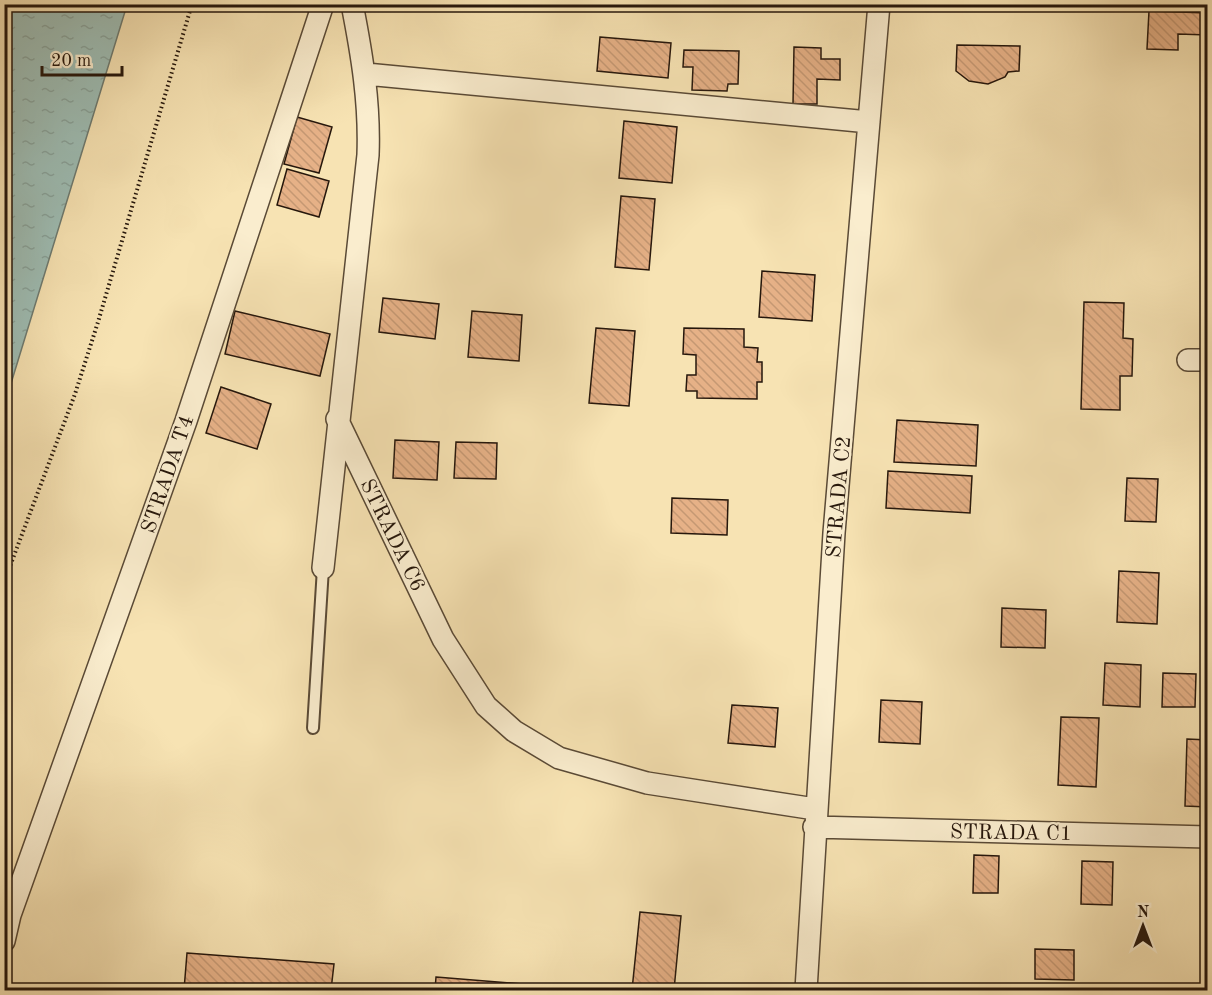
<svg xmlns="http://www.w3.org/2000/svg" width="1212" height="995" font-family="'Old Standard TT',serif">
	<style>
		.water { fill: url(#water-ripples); stroke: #6e7b71; stroke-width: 1.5 }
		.building { fill: url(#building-back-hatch); stroke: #26170c; stroke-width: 1.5 }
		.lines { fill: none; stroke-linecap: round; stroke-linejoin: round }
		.service-casing { stroke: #5a4a36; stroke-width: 14 }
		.minor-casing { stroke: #5a4a36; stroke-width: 24 }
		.path { stroke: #26170c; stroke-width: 4; stroke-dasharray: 1.5 3; stroke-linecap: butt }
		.service { stroke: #faedce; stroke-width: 10 }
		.minor { stroke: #faedce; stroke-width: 21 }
		.labels { text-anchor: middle; stroke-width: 4.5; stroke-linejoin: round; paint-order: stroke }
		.street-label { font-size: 21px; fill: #26170c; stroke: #faedce }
	</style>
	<defs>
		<pattern id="water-ripples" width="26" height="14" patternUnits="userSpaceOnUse" patternTransform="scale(1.5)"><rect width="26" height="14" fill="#9ebdb4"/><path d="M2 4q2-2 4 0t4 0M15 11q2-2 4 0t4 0" fill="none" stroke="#88a29a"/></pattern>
		<pattern id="building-back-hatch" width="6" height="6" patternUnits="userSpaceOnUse" patternTransform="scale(1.5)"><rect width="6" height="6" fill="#e6b187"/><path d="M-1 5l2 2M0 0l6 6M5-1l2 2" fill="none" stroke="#c59873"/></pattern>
	</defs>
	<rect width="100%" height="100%" fill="#f7e3b3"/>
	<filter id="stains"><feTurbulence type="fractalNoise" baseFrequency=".00333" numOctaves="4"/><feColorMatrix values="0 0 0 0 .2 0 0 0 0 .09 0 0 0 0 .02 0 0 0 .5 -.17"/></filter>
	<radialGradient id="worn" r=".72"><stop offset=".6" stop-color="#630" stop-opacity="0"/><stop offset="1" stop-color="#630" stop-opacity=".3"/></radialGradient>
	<path class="water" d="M 5,4 L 127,5 L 5,403 L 4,5 Z"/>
	<path class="building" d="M 1149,11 L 1208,13 L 1208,35 L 1178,34 L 1178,50 L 1147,49 Z
		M 600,37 L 671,43 L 668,78 L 597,71 Z
		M 957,45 L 1020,46 L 1019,71 L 1008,72 L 1005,77 L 988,84 L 969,81 L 956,71 Z
		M 794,47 L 821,48 L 821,59 L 840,59 L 840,80 L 817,79 L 817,104 L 793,104 Z
		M 684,50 L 739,51 L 738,84 L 728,84 L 727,91 L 692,90 L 693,67 L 683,67 Z
		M 297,117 L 332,127 L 319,173 L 284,164 Z
		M 624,121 L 677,127 L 672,183 L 619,178 Z
		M 287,169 L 329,181 L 319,217 L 277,205 Z
		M 621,196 L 655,199 L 649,270 L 615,267 Z
		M 762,271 L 815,275 L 812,321 L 759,317 Z
		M 383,298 L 439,304 L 435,339 L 379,332 Z
		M 1084,302 L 1124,303 L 1123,338 L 1133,339 L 1132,376 L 1120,376 L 1120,410 L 1081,409 Z
		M 235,311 L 330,334 L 320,376 L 225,354 Z
		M 472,311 L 522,315 L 519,361 L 468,357 Z
		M 596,328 L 635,331 L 629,406 L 589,403 Z
		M 684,328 L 744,329 L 744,347 L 758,348 L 757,362 L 762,362 L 762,382 L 757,382 L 757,399 L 697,398 L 697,391 L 686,391 L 687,375 L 696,375 L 696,355 L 683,354 Z
		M 221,387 L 271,404 L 257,449 L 206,433 Z
		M 897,420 L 978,425 L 976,466 L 894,462 Z
		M 395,440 L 439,442 L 437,480 L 393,478 Z
		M 456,442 L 497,443 L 496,479 L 454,478 Z
		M 888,471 L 972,476 L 970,513 L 886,508 Z
		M 1127,478 L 1158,479 L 1156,522 L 1125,521 Z
		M 672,498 L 728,500 L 727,535 L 671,533 Z
		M 1119,571 L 1159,573 L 1157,624 L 1117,622 Z
		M 1002,608 L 1046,610 L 1045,648 L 1001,647 Z
		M 1105,663 L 1141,665 L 1140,707 L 1103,705 Z
		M 1163,673 L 1196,674 L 1195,707 L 1162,707 Z
		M 881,700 L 922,702 L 920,744 L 879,742 Z
		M 732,705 L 778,708 L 775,747 L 728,743 Z
		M 1061,717 L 1099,718 L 1096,787 L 1058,785 Z
		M 1187,739 L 1208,740 L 1208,807 L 1185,806 Z
		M 974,855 L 999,856 L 998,893 L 973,893 Z
		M 1082,861 L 1113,862 L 1112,905 L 1081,904 Z
		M 640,912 L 681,916 L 674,990 L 632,990 Z
		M 1035,949 L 1074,950 L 1074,980 L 1035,979 Z
		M 187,953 L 334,964 L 331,990 L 184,990 Z
		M 436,977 L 598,990 L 435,990 Z"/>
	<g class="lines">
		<defs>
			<path id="service" d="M 313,728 L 323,568"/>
			<path id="minor" d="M 366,74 L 869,122
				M 1188,360 L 1208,360
				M 337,419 L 443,639 L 486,706 L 514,731 L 559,758 L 647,783 L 815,809
				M 323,568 L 368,155 C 370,103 362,55 352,4
				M 814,827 L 1208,837
				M 4,941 L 10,915 L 186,421 L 323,4
				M 806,990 L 834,533 L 879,4"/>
		</defs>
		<use href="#service" class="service-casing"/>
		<use href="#minor" class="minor-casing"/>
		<path class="path" d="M 4,582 L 75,394 L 98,322 L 192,4"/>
		<use href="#service" class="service"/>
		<use href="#minor" class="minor"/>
	</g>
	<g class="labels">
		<g class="street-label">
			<text transform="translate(167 474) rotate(-71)" y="7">STRADA T4</text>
			<text transform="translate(838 497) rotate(-85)" y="7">STRADA C2</text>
			<text transform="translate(393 535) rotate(64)" y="7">STRADA C6</text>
			<text transform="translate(1011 832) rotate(1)" y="7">STRADA C1</text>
		</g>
	</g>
	<rect width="1212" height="995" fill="none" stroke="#f7e3b3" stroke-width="24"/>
	<rect x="6" y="6" width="1200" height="983" fill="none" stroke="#26170c" stroke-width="3"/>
	<rect x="12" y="12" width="1188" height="971" fill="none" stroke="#26170c" stroke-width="1.5"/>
	<g transform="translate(1143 926)" stroke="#faedce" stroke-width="4.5" paint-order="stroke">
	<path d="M0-4.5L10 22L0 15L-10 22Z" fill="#26170c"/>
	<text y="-9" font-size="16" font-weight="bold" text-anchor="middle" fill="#26170c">N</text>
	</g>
	<path d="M42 66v9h80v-9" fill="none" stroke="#26170c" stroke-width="3"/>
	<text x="51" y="66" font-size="18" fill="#26170c" stroke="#faedce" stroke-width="4.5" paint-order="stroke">20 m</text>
	<rect width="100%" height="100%" filter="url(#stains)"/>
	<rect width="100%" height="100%" fill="url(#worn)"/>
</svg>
